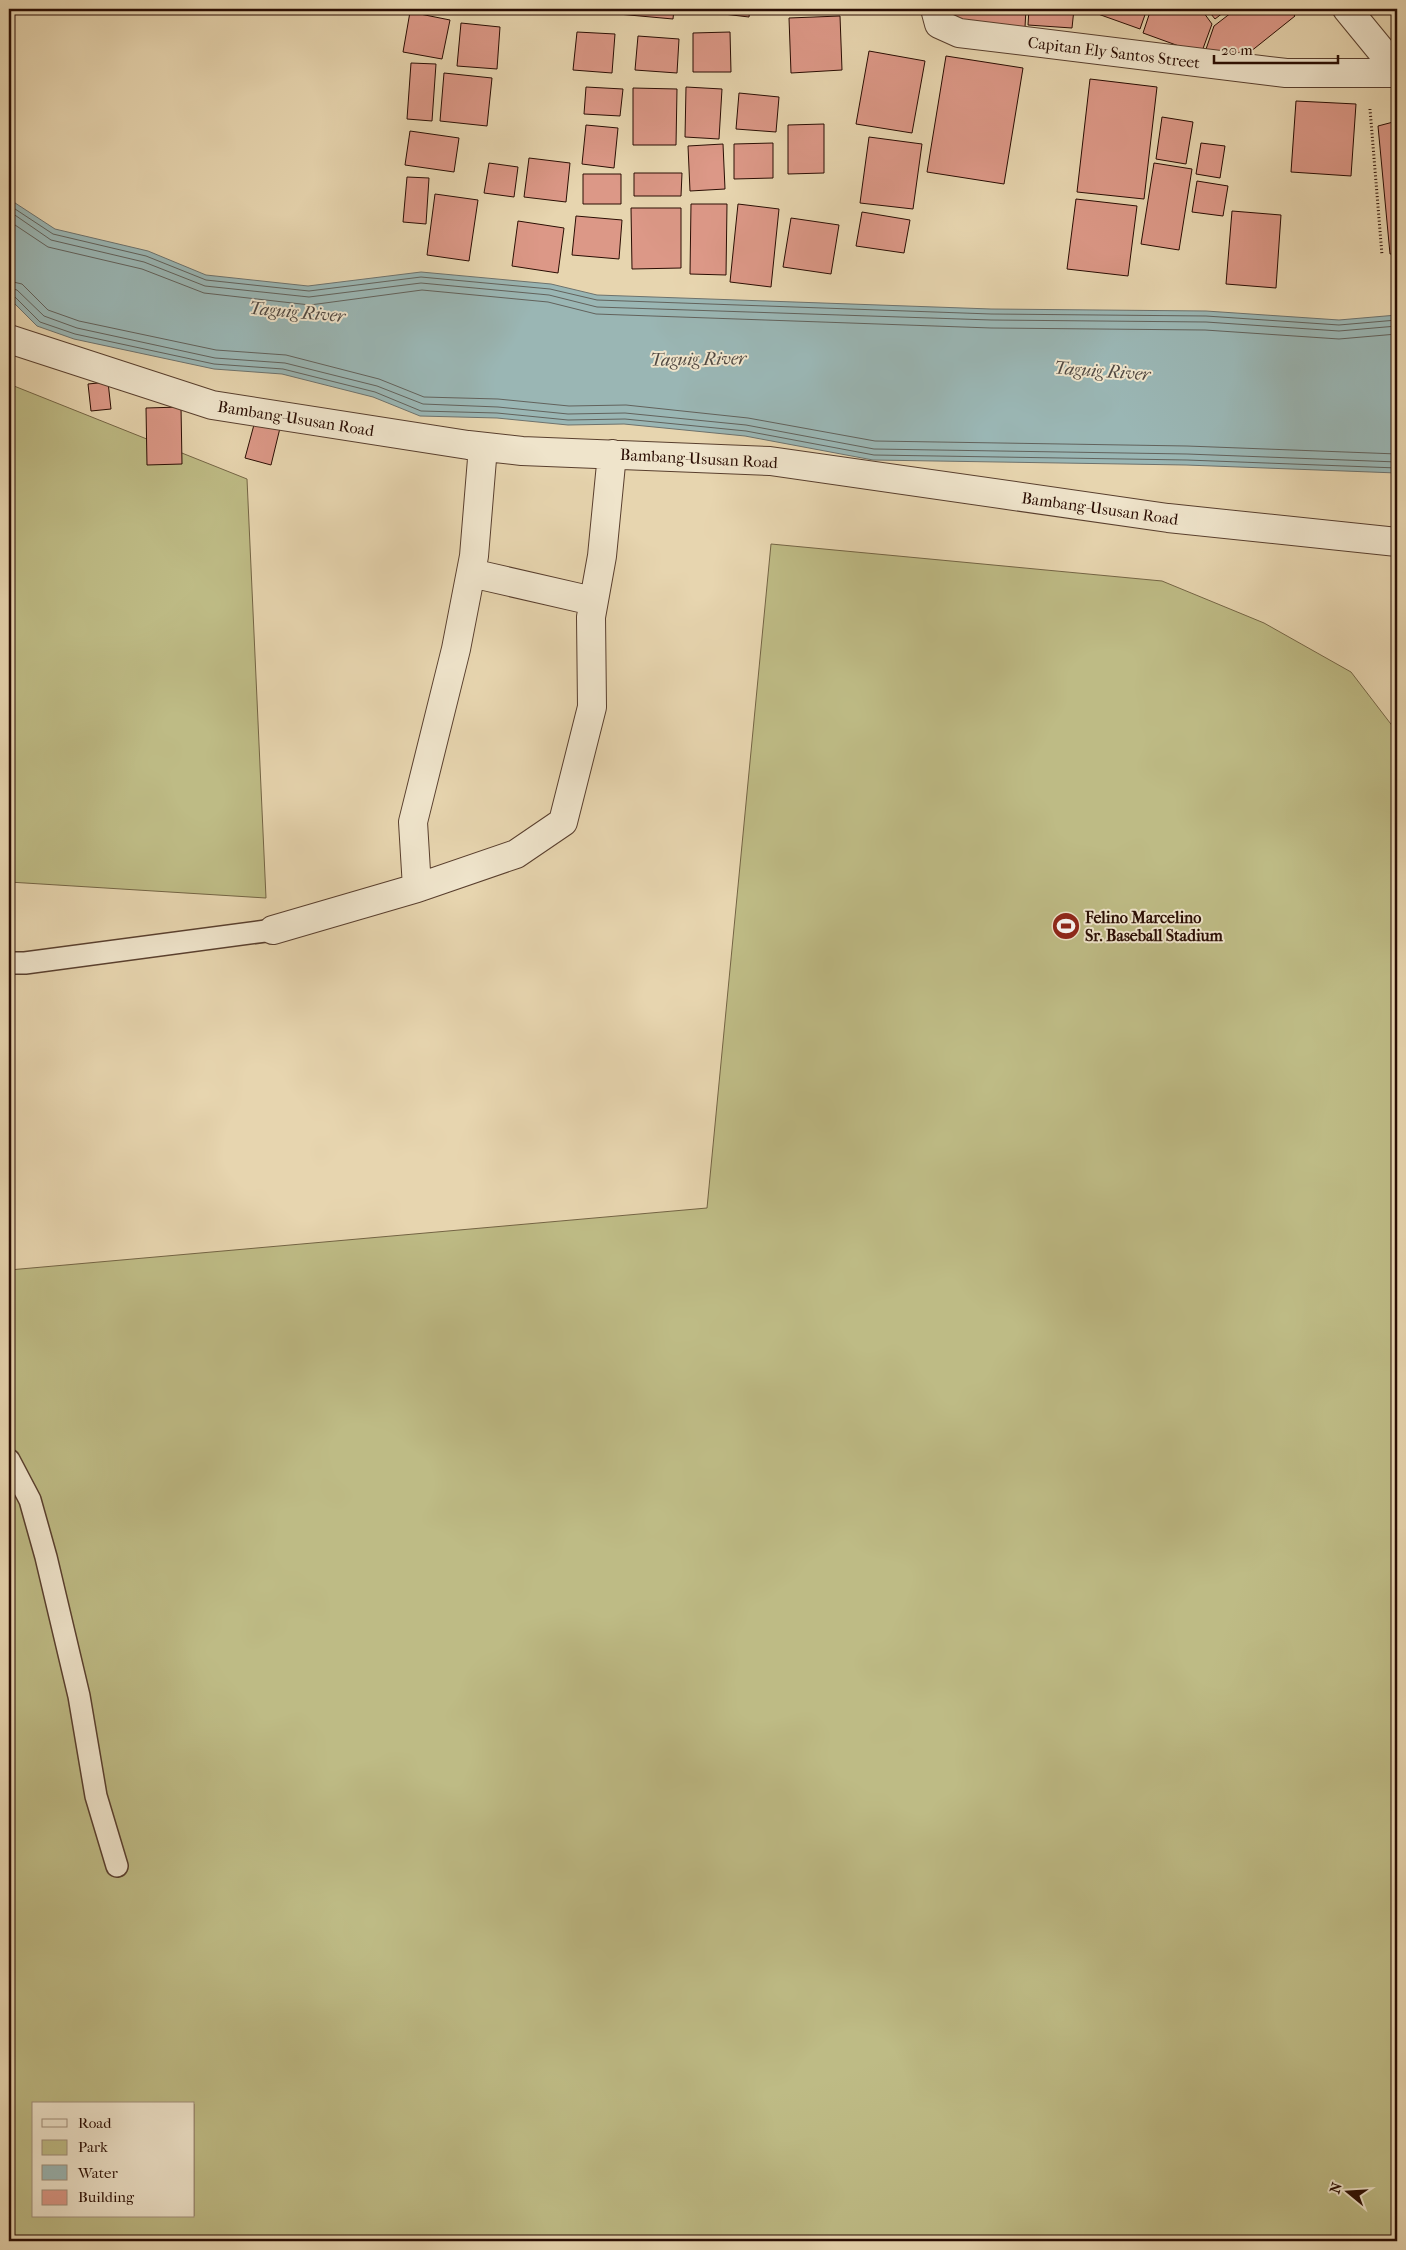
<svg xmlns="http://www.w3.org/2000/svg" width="1406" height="2250" font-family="'IM FELL French Canon',serif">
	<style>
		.green { fill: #bebb85; stroke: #746444; fill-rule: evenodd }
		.water { fill: #9ab6b4; stroke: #6d726d }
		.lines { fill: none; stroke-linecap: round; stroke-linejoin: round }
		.shore { stroke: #62625c; stroke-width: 1 }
		.building { fill: #dc9887; stroke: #2a0d03 }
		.service-casing { stroke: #593f2e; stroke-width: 24 }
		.minor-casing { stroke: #593f2e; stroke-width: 30 }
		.path { stroke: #2a0d03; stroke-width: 3; stroke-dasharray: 1 2.5; stroke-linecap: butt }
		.service { stroke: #efe4cb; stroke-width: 21 }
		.minor { stroke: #efe4cb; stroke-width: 28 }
		.labels { text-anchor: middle; stroke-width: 4; stroke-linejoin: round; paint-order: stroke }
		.street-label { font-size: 16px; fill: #2a0d03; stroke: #efe4cb }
		.poi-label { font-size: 16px; font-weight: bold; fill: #2a0d03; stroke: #efe4cb; text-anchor: start }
		.water-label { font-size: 18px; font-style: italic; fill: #514841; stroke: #efe4cb }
	</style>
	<rect width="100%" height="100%" fill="#e7d5af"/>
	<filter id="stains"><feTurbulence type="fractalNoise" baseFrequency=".004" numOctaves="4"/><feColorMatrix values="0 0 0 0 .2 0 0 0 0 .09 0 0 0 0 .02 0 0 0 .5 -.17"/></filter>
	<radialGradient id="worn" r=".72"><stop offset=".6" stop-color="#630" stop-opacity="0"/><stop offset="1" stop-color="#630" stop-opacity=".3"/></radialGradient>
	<path class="green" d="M 9,384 L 247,479 L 266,898 L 9,882 Z
		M 771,544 L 1162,581 L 1264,623 L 1351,672 L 1397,732 L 1397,2241 L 9,2241 L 9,1270 L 707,1208 ZM 34,2104 L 194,2104 L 194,2216 L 34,2216 Z"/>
	<path class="water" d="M 9,199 L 55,229 L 148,251 L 206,275 L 308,286 L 421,272 L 551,284 L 597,295 L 991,309 L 1206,311 L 1339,320 L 1397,315 L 1397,473 L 1186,465 L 873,460 L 745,436 L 624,424 L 568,425 L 497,418 L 420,416 L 373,397 L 282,374 L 214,369 L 74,339 L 37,326 L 9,298 Z"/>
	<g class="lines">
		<path class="shore" d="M 9,205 L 53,234 L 146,256 L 206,280 L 309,291 L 421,277 L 550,289 L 597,300 L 991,314 L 1206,316 L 1339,325 L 1397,320
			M 9,211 L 51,240 L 144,262 L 205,286 L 309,297 L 421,283 L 549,295 L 597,307 L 991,320 L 1206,322 L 1339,331 L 1397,326
			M 9,221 L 48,247 L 142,269 L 204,293 L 310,305 L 422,290 L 548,302 L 596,314 L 991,328 L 1205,330 L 1339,339 L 1397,334
			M 9,281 L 22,284 L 48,310 L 79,321 L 216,350 L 286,355 L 379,379 L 424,397 L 498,399 L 569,406 L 626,405 L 748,418 L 875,441 L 1187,446 L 1397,454
			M 9,288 L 17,290 L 44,316 L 77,328 L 215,358 L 285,363 L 377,386 L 423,404 L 498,407 L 568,414 L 625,413 L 746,425 L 874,449 L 1187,454 L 1397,462
			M 9,294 L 14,296 L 40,322 L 75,334 L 214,364 L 283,369 L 375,392 L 421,411 L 497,413 L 568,420 L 625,419 L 746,431 L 874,455 L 1187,460 L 1397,468"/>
	</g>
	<path class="building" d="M 619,9 L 674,9 L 673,19 L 618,14 Z
		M 698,9 L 750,9 L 749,17 L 698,11 Z
		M 948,9 L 1026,9 L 1025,27 L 947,21 Z
		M 1029,9 L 1074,9 L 1072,28 L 1028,25 Z
		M 1084,9 L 1147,9 L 1140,29 Z
		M 1151,9 L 1201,9 L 1212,24 L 1201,54 L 1143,33 Z
		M 1207,9 L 1228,9 L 1215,19 Z
		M 1236,9 L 1289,9 L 1295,16 L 1240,60 L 1205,52 L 1214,26 Z
		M 410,12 L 450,20 L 442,59 L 403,52 Z
		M 840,16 L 842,70 L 791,73 L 789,18 Z
		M 461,23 L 500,27 L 497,69 L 457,66 Z
		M 577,32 L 615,34 L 612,73 L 573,70 Z
		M 730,32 L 731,72 L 693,72 L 693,33 Z
		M 638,36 L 679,39 L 677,73 L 635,70 Z
		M 869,51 L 925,61 L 912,133 L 856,124 Z
		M 946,56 L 1023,68 L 1004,184 L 927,172 Z
		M 411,63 L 436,64 L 432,121 L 407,119 Z
		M 444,73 L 492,78 L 487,126 L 440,121 Z
		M 1090,79 L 1157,87 L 1144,199 L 1077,192 Z
		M 586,87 L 623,89 L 620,116 L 584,114 Z
		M 686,87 L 722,89 L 719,139 L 685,137 Z
		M 633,88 L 677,89 L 676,145 L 633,145 Z
		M 739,93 L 779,97 L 776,132 L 736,129 Z
		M 1296,101 L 1356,104 L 1351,176 L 1291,172 Z
		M 1162,117 L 1193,122 L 1186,164 L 1156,159 Z
		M 1397,121 L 1397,254 L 1390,254 L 1378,126 Z
		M 824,124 L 824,173 L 788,174 L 788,125 Z
		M 586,125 L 618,128 L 614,168 L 582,164 Z
		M 410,131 L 459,138 L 454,172 L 405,165 Z
		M 869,137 L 922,144 L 913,209 L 860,203 Z
		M 773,143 L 773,178 L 734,179 L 734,144 Z
		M 1201,143 L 1225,146 L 1220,178 L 1196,174 Z
		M 723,144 L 725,189 L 690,191 L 688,146 Z
		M 529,158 L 570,163 L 566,202 L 524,197 Z
		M 489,163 L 518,167 L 514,197 L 484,193 Z
		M 1154,163 L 1192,169 L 1179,250 L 1141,244 Z
		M 634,173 L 682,173 L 681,196 L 634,196 Z
		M 583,174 L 621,174 L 621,204 L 583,204 Z
		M 407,177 L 429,178 L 426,224 L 403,222 Z
		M 1197,181 L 1228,186 L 1223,216 L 1192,212 Z
		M 435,194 L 478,200 L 469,261 L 427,255 Z
		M 1076,199 L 1137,206 L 1128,276 L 1067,269 Z
		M 691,204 L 727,204 L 726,275 L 690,274 Z
		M 738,204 L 779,209 L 771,287 L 730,282 Z
		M 631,208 L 681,208 L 681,268 L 632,269 Z
		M 1232,211 L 1281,215 L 1276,288 L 1226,284 Z
		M 862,212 L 910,220 L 904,253 L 856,246 Z
		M 576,216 L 622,220 L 619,259 L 572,255 Z
		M 791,218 L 839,225 L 831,274 L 783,267 Z
		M 518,221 L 564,228 L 558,273 L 512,266 Z
		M 108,382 L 111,409 L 91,411 L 88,384 Z
		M 181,407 L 182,464 L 147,465 L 146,408 Z
		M 255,421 L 280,428 L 271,465 L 245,458 Z"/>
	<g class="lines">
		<defs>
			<path id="service" d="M 9,963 L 25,963 L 273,930
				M 9,1460 L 30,1500 L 46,1557 L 79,1696 L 96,1796 L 117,1866"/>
			<path id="minor" d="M 935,9 L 939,24 L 959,33 L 1286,73 L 1397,73
				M 1347,9 L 1397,70
				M 9,339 L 212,405 L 468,445 L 522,451 L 770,461 L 1168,518 L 1397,542
				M 471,573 L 593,601
				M 417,888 L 516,854 L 563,822 L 592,707 L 591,617 L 602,556 L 612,454
				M 273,930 L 417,888 L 413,822 L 456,649 L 474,556 L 483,447"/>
		</defs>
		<use href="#service" class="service-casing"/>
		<use href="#minor" class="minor-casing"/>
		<path class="path" d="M 1370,109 L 1382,255"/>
		<use href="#service" class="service"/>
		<use href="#minor" class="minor"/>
	</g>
	<defs>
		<symbol id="stadium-disc" viewBox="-11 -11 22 22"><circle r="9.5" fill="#8f2418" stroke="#efe4cb"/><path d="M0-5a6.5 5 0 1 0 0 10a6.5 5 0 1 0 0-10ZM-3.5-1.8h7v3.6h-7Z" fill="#fff"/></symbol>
	</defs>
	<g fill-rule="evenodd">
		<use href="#stadium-disc" x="1050" y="910" width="32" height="32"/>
	</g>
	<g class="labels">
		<g class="street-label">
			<text transform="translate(1114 52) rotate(7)" y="6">Capitan Ely Santos Street</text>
			<text transform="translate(296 418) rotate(9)" y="6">Bambang-Ususan Road</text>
			<text transform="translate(699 458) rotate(3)" y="6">Bambang-Ususan Road</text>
			<text transform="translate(1100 508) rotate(8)" y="6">Bambang-Ususan Road</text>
		</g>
		<g class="poi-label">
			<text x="1085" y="923">Felino Marcelino<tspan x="1085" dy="18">Sr. Baseball Stadium</tspan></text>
		</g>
		<g class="water-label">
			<text transform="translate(297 312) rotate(5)" y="6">Taguig River</text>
			<text transform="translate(698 359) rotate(-1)" y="6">Taguig River</text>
			<text transform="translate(1102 371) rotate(4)" y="6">Taguig River</text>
		</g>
	</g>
	<rect width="1406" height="2250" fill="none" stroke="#e7d5af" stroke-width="30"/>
	<rect x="10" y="10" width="1386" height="2230" fill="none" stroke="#2a0d03" stroke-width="2.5"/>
	<rect x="15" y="15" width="1376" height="2220" fill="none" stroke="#2a0d03"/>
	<rect x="32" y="2102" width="162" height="115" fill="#efe4cb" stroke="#a08e7b"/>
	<rect x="42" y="2119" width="25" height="8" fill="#efe4cb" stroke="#a08e7b"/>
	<text x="78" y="2128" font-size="15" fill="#2a0d03">Road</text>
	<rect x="42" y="2140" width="25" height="15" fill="#bebb85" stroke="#a08e7b"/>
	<text x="78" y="2152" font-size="15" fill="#2a0d03">Park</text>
	<rect x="42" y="2165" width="25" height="15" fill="#9ab6b4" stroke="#a08e7b"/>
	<text x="78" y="2178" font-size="15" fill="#2a0d03">Water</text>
	<rect x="42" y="2190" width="25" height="15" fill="#dc9887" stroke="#a08e7b"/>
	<text x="78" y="2202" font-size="15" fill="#2a0d03">Building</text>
	<g transform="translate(1348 2192) rotate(288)" stroke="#efe4cb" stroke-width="4" paint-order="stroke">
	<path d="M0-4L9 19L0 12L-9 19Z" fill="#2a0d03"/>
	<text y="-8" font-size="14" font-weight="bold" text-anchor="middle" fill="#2a0d03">N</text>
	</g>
	<path d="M1214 55v8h124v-8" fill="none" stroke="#2a0d03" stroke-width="2.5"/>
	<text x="1221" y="55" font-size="15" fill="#2a0d03" stroke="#efe4cb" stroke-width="4" paint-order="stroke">20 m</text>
	<rect width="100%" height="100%" filter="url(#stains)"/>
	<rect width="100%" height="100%" fill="url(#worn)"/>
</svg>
